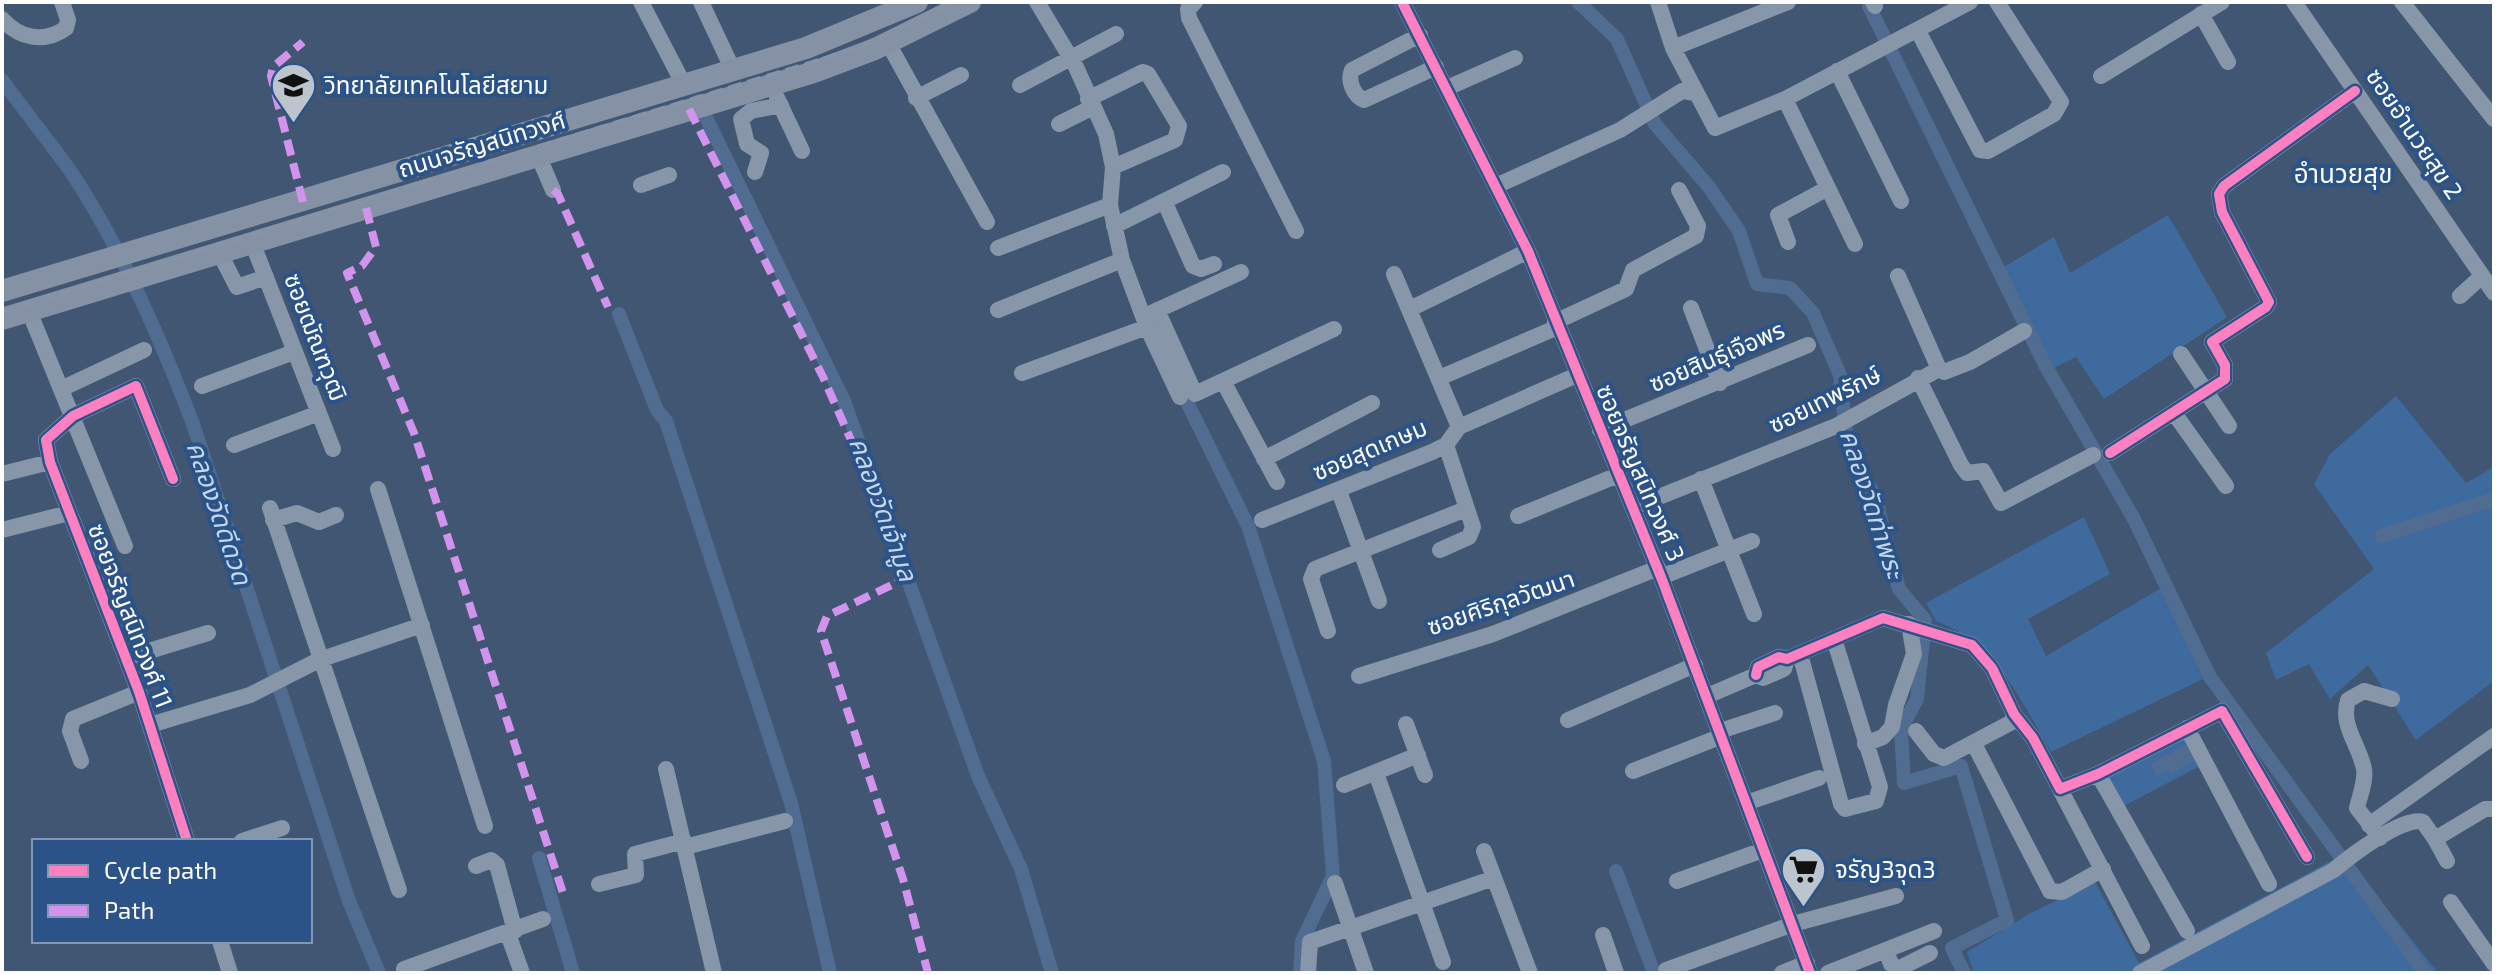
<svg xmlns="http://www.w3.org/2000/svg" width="2496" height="975" font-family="'Exo 2','Noto Sans Thai',sans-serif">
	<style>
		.green { fill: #3f6a9d }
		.water { fill: #506c90 }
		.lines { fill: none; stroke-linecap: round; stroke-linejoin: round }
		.canal { stroke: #506c90; stroke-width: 14 }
		.minor { stroke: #8796a8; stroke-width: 16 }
		.major { stroke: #8592a6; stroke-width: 22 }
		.rail { stroke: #8694a6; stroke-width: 4; stroke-dasharray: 14 6; stroke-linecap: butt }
		.quiet { stroke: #d193ec; stroke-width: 8; stroke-dasharray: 16 8; stroke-linecap: butt }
		.cycleway-casing { stroke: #2b5388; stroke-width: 15 }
		.cycleway { stroke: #ff80c0; stroke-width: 10 }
		.labels { text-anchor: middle; stroke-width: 8; stroke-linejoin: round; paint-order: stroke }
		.poi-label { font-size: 24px; fill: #fff; stroke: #2b5388; text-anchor: start }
		.street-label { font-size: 24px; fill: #fff; stroke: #2b5388 }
		.neighbourhood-label { font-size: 26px; fill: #fff; stroke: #2b5388 }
		.water-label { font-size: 26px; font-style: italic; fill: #c3d7ef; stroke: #2b5388 }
	</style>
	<rect width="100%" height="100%" fill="#405673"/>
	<path class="green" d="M 2168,215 L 2227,317 L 2104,399 L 2076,357 L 2054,368 L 2002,268 L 2054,237 L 2070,273 Z
		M 2396,396 L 2466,483 L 2494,467 L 2494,681 L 2416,740 L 2368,665 L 2330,699 L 2309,664 L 2276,680 L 2266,653 L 2374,569 L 2314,484 L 2330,454 Z
		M 2084,517 L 2110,574 L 2028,619 L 2046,656 L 2161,588 L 2203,679 L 2051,752 C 2019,698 1997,644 1936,621 L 1926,603 Z
		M 2187,735 L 2202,765 L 2122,807 L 2106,777 Z
		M 2344,854 L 2438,973 L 1974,973 L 1967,952 L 2029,914 L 2095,882 L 2139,963 Z"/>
	<path class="water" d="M 2187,744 L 2196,760 L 2171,774 L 2168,770 L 2157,776 L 2150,764 Z"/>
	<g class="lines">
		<path class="canal" d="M 1578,2 L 1617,39 L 1655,124 L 1709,187 L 1739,231 L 1757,284 L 1790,288 L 1813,313 L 1840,375 L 1847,442 L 1875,497 L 1899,589 L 1925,620 L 1917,699 L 1901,729 L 1904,783 L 1961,766 L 2007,920 L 1952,948 L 1964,973
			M 1869,6 L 2045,365 L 2134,519 L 2210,677 L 2425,973
			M 2,80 C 24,110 47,139 69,169 C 120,244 161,340 193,424 L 349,901 L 379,973
			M 698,101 L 844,401 L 978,776 L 1021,869 L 1052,973
			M 619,314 L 657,410 L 666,421 L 791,803 L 830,973
			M 1180,388 L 1248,526 L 1324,761 L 1333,876 L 1302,941 L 1300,973
			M 2382,536 L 2488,501 L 2494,502
			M 539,858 L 573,973
			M 1616,871 L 1654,973"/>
		<path class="minor" d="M 641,2 L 684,85
			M 701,2 L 733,70
			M 1037,2 L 1076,67 L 1106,134 L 1113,167 L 1110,205 L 1122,260 L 1147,327 L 1180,397
			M 1195,2 L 1188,9 L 1189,18 L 1296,231
			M 1402,2 L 1528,251 L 1661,577 L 1810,973
			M 1658,2 L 1673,48 L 1715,128 L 1785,99 L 1970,2
			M 1873,2 L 1875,6
			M 2294,2 L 2494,293
			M 2402,2 L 2494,119
			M 2201,14 L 2228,62
			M 2,19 C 19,38 44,44 66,28 L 68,20 L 62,2
			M 1918,31 L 1980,150 L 1988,151 L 2054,114 L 2061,102 L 1997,2
			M 1420,35 L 1352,70 C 1347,81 1354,96 1364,100 L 1436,67
			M 888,43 L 987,222
			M 1673,48 L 1788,2
			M 1837,71 L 1901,201
			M 2101,76 L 2222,2
			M 1020,85 L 1116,34
			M 1447,88 L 1515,58
			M 777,98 L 802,151
			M 916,98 L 961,75
			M 1088,99 L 1143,72 L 1148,74 L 1179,126 L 1175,140 L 1113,167
			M 1785,99 L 1855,244
			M 1059,124 L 1093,107
			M 538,155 L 553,190
			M 755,172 L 761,153 L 747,144 L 741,119 L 751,111 L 781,105
			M 641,185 L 669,175
			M 1498,185 L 1620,130 L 1682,91 L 1693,93
			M 1165,203 L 1193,266 L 1201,269 L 1214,264
			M 1114,226 L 1223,172
			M 252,242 L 333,449
			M 1788,242 L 1778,215 L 1828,188
			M 998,248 L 1110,205
			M 219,252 L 237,287 L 266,277
			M 1394,274 L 1459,427
			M 2460,296 L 2482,276
			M 1691,308 L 1720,383
			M 1410,309 L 1528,251
			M 998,310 L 1122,260
			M 1157,310 L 1195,394 L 1334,329
			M 29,311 L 125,546
			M 1149,314 L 1241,272
			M 1555,322 L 1626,289 L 1633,270 L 1696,236 L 1698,226 L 1679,190
			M 2181,354 L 2229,426
			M 1939,369 L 1944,372 L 1970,362 L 2024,331
			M 1022,373 L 1147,327
			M 1439,378 L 1558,327
			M 1918,378 L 1961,465 L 1967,473 L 1983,471 L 2001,503 L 2093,455
			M 1224,383 L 1277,482
			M 202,386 L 294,352
			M 61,389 L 144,350
			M 2174,413 L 2226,486
			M 1600,430 L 1808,345
			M 234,445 L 319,413
			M 2110,453 L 2225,379 L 2225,365 L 2212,342 L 2266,307 L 2269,302 L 2222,212 L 2219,194 L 2224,186 L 2355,91
			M 1264,459 L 1372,403
			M 2,474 L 50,462
			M 173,479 L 136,386 L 73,416 L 46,440 L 50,462 L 139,692 L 187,841
			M 1701,479 L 1754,614
			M 378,489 L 485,826
			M 1339,491 L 1379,601
			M 1634,507 L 1836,426 L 1939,369 L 1898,276
			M 270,508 L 399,890
			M 1518,516 L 1618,475
			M 273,520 L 297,513 L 319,522 L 336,515
			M 1262,520 L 1432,452 L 1446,445 L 1459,427 L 1577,375
			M 2,530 L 69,513
			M 1440,550 L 1469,537 L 1473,527 L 1446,445
			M 1661,577 L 1752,541
			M 1328,631 L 1311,579 L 1315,569 L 1466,509
			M 1800,654 L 1841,804 L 1845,809 L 1876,801 L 1880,787 L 1834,639
			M 126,658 L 208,633
			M 1756,675 L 1758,667 L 1779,657 L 1787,659 L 1883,618 L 1972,645 L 1992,668 L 2014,714 L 2033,738 L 2060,789 L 2098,774 L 2222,711 L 2307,857
			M 1359,676 L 1493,634 L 1658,568
			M 1707,696 L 1756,675 L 1763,678 L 1784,669 L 1787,659
			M 1568,720 L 1695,665
			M 1406,724 L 1425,775
			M 150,725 L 250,695 L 319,660 L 422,625
			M 2187,728 L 2269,884
			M 1720,731 L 1775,713
			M 1916,731 L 1934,754 L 1944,758 L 2012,722 L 2014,714
			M 1865,744 L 1883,737 L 1892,727 L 1896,705 L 1914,654 L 1909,624
			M 1974,744 L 2050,891 L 2062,892 L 2103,869
			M 81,761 L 70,731 L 73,719 L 139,692
			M 666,769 L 714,973
			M 1633,771 L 1722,736
			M 1376,773 L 1443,962
			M 2098,774 L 2187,931
			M 1344,785 L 1418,755
			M 2060,789 L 2142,946
			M 1746,803 L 1819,778
			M 2369,825 L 2494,736
			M 2380,838 L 2357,808 C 2360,795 2366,781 2364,769 C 2359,744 2340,726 2348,700 L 2364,691 L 2392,699
			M 2435,839 L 2447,861
			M 242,841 L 282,828
			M 685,847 L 785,821
			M 1484,851 L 1530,973
			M 476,866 L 491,860 L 497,865 L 515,931
			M 1677,881 L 1763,850
			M 1335,883 L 1366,973
			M 599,884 L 636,875 L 635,854 L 684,841
			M 2451,902 L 2494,964
			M 508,934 L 522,973
			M 1603,935 L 1616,973
			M 220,941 L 230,973
			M 1886,950 L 1891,964 L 1898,969 L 1930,953
			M 404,969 L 543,919
			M 1666,970 L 1793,924 L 1896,896
			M 1308,973 L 1310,942 L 1494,878
			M 1782,973 L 1807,963
			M 1828,973 L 1934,931
			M 2140,973 L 2334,870 C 2349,857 2404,815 2423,822 L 2435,839 L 2485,809 L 2494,809"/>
		<path class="major" d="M 2,291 L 806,48 L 917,2
			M 2,319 L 814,72 L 875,49 L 970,2"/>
		<path class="rail" d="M 2,312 L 851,50 L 958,2"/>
		<path class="quiet" d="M 689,109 L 823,377 L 867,476 L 901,571 L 898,582 L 827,616 L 821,631 L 903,879 L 928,973
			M 553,190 L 558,194 L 608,307
			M 303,202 L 271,76 L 273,67 L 303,42
			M 366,208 L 376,247 L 362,266 L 347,273 L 414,433 L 563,893"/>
		<defs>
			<path id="cycleway" d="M 1402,2 L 1528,251 L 1661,577 L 1810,973
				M 2110,453 L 2225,379 L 2225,365 L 2212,342 L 2266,307 L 2269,302 L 2222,212 L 2219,194 L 2224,186 L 2355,91
				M 173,479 L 136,386 L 73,416 L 46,440 L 50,462 L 139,692 L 187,841
				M 1756,675 L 1758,667 L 1779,657 L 1787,659 L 1883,618 L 1972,645 L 1992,668 L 2014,714 L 2033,738 L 2060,789 L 2098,774 L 2222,711 L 2307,857"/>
		</defs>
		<use href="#cycleway" class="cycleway-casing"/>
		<use href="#cycleway" class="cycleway"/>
	</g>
	<defs>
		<symbol id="university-pin" viewBox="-11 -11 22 30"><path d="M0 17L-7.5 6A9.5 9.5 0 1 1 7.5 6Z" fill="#bcc4ce" stroke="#2b5388"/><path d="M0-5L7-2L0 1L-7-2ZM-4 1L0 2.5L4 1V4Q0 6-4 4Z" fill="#111"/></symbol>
		<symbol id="supermarket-pin" viewBox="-11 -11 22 30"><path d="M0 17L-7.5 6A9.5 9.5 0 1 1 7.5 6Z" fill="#bcc4ce" stroke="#2b5388"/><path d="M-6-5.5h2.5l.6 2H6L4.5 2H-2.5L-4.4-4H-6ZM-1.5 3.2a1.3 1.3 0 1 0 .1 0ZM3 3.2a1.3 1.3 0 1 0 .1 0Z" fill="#111"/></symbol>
	</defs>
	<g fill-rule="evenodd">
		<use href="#university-pin" x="268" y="60" width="51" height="69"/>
		<use href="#supermarket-pin" x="1778" y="844" width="51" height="69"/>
	</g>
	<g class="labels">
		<g class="poi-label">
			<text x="324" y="94">วิทยาลัยเทคโนโลยีสยาม</text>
			<text x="1835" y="878">จรัญ3จุด3</text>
		</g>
		<g class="street-label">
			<text transform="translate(2414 134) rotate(56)" y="8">ซอยอำนวยสุข 2</text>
			<text transform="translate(482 145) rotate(-17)" y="8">ถนนจรัญสนิทวงศ์</text>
			<text transform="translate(315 337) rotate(69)" y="8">ซอยฒัณฑวุฒิ</text>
			<text transform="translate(1717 357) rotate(-23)" y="8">ซอยสินธุ์เจือพร</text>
			<text transform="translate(1825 400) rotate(-26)" y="8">ซอยเทพรักษ์</text>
			<text transform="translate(1370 450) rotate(-23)" y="8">ซอยสุดเกษม</text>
			<text transform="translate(1640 473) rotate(67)" y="8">ซอยจรัญสนิทวงศ์ 3</text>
			<text transform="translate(1501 603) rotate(-19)" y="8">ซอยศิริกุลวัฒนา</text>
			<text transform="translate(130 616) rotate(69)" y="8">ซอยจรัญสนิทวงศ์ 11</text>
		</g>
		<g class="neighbourhood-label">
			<text x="2343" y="183">อำนวยสุข</text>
		</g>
		<g class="water-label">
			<text transform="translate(1872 504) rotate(72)" y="9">คลองวัดท่าพระ</text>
			<text transform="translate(883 509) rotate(70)" y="9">คลองวัดเจ้ามูล</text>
			<text transform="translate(219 513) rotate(71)" y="9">คลองวัดดีดวด</text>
		</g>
	</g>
	<rect width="2496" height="975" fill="none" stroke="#ffffff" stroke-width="8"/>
	<rect x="32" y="839" width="280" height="104" fill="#2b5388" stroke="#8098b8" stroke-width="2"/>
	<rect x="48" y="865" width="40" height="12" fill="#ff80c0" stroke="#8098b8" stroke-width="2"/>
	<text x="104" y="879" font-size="24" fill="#ffffff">Cycle path</text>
	<rect x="48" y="905" width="40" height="12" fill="#d193ec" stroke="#8098b8" stroke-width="2"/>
	<text x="104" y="919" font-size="24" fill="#ffffff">Path</text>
</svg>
